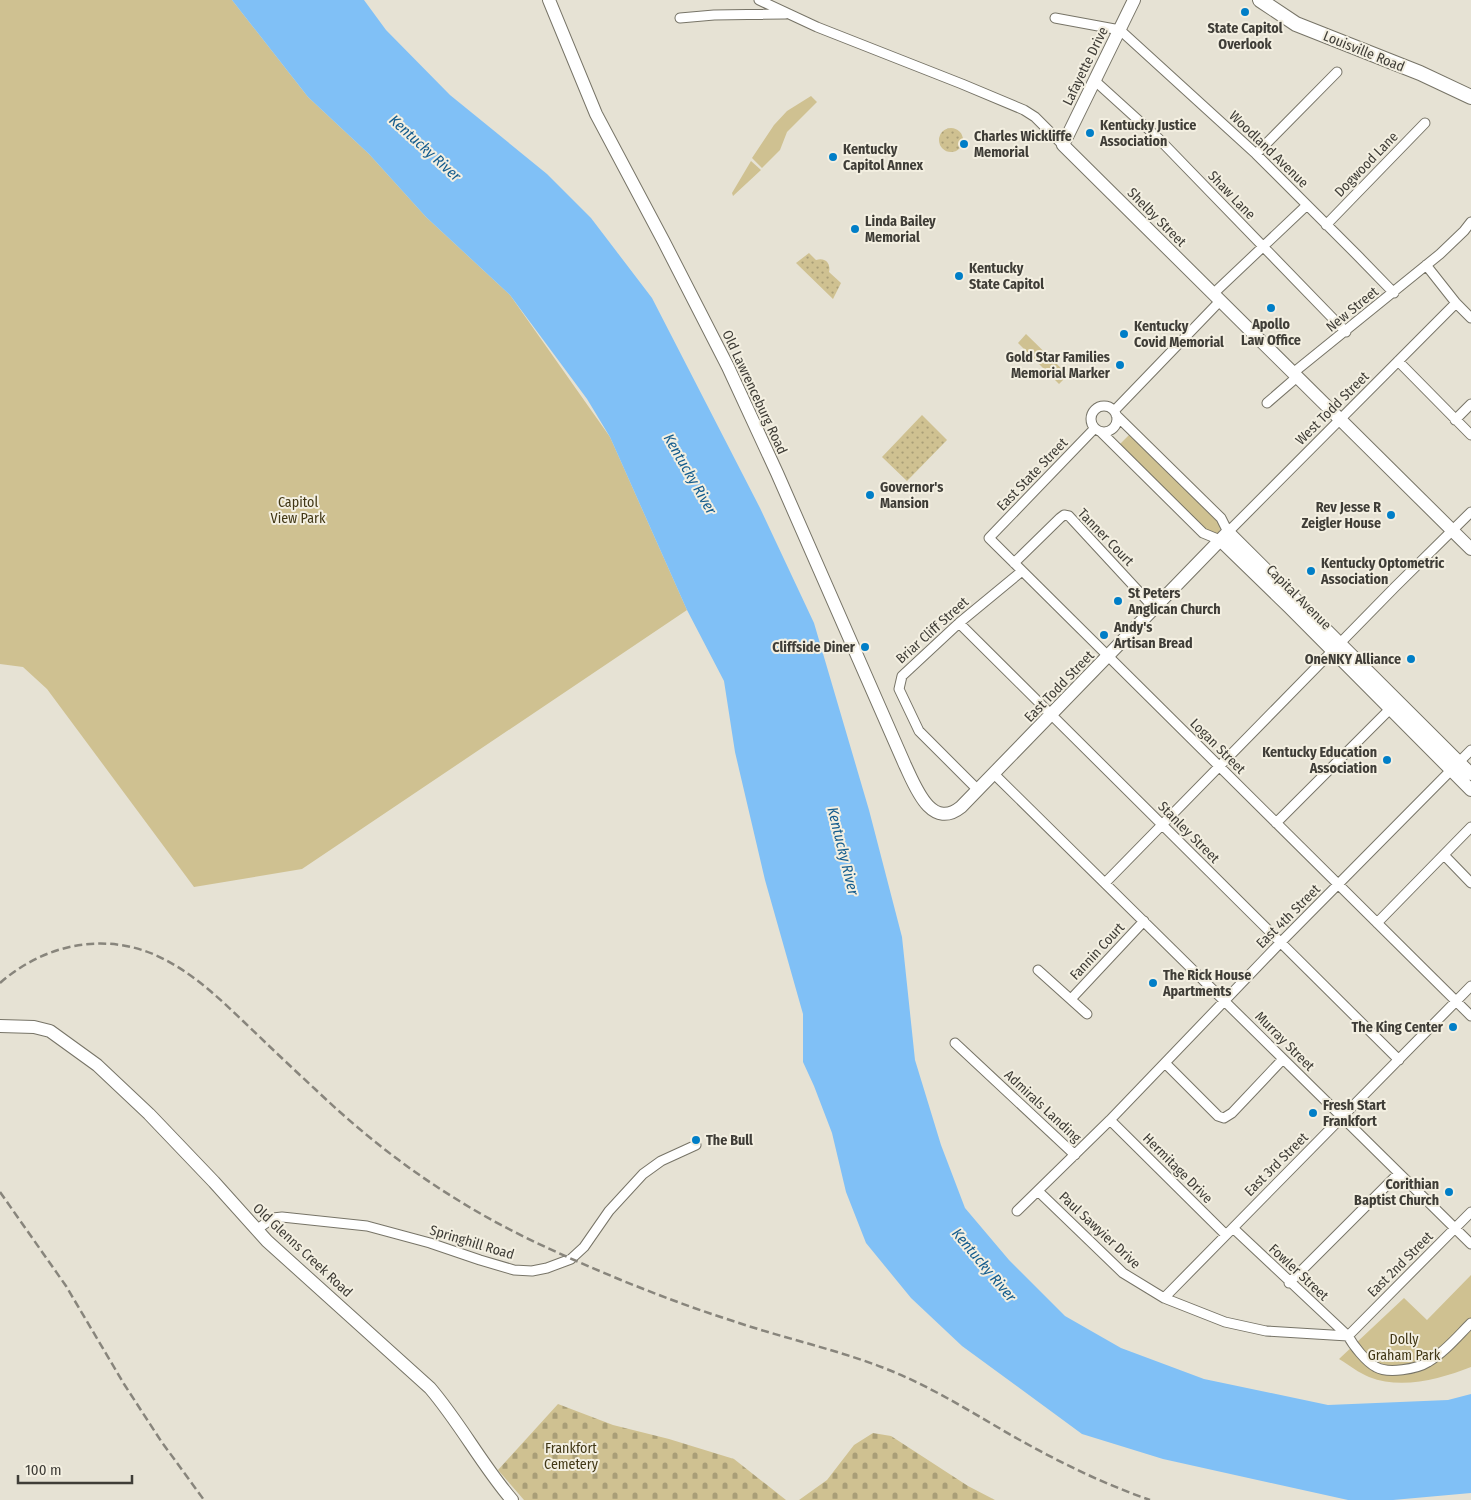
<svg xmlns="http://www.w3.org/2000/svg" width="1471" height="1500" font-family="'Fira Sans Condensed',sans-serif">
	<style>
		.green { fill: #cfc191 }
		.cemetery { fill: url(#cemetery-stones) }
		.garden { fill: url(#garden-dots) }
		.water { fill: #80c0f6 }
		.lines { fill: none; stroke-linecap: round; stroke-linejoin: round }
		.street-casing { stroke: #777467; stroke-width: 11 }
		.secondary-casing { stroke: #777467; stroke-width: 14 }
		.primary-casing { stroke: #777467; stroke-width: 16 }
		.street { stroke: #fff; stroke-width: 9 }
		.secondary { stroke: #fff; stroke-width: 12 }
		.primary { stroke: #fff; stroke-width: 14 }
		.rail { stroke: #88857c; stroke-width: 2.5; stroke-dasharray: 8 4; stroke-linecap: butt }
		.poi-dot { fill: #007ec7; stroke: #f3efe1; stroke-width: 2 }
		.labels { text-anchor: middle; stroke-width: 4; stroke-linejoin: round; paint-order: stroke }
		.poi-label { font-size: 14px; font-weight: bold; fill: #3f3d37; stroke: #f3efe1; text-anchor: start }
		.street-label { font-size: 14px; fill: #3f3d37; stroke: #f3efe1 }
		.park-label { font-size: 14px; fill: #413715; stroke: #f3efe1 }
		.water-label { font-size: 15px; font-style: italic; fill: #145c8d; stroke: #f3efe1 }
	</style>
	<defs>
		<pattern id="cemetery-stones" width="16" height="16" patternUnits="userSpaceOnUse" patternTransform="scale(1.25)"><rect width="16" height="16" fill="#cfc191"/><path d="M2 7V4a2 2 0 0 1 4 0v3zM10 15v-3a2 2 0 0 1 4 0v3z" fill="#a99e77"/></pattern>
		<pattern id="garden-dots" width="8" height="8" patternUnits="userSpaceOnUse" patternTransform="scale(1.25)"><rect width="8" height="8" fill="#cfc191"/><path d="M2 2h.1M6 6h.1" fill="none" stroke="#a99e77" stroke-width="1.8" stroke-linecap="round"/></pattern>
	</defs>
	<rect width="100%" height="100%" fill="#e6e2d4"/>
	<path class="green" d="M 0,0 L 232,0 L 308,97 L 369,154 L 426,217 L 510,295 L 610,437 L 687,610 L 302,869 L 194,887 L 47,689 L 23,667 L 0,664 Z
		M 811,96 L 817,102 L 787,132 L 780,150 L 762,168 L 752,158 L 774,125 L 787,111 Z
		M 751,161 L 761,170 L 733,196 L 732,193 Z
		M 1026,334 L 1068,375 L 1059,384 L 1018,343 Z
		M 1131,433 L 1219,520 L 1221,526 C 1220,534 1216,535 1209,534 L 1118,446 Z
		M 1471,1275 L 1471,1367 C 1440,1379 1402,1390 1369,1377 C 1359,1373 1349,1365 1339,1359 L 1404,1298 L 1427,1320 Z"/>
	<path class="cemetery" d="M 558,1404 L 613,1425 L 669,1439 L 734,1459 L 786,1500 L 524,1500 L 498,1470 Z
		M 873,1433 L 891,1436 L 968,1486 L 995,1500 L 799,1500 L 827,1480 L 854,1445 Z"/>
	<path class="garden" d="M939 140a12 12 0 1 1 24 0a12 12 0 1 1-24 0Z
		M 809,253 L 816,260 C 825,257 831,263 829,272 L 841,283 L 833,299 L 796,263 Z
		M 922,415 L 947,440 L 907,481 L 882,457 Z"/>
	<path class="water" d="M 232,0 L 364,0 L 386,30 L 450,95 L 547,174 L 591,218 L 652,298 L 760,508 L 814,623 L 869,810 L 902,937 L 915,1060 L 941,1145 L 965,1208 L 1009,1260 L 1065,1316 L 1121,1348 L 1204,1379 L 1328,1405 L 1448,1400 L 1471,1394 L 1471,1493 L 1393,1500 L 1348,1500 L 1163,1459 L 1082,1434 L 962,1346 L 911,1298 L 866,1243 L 846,1192 L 832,1133 L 814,1086 L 803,1062 L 803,1014 L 765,880 L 735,752 L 724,681 L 687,610 L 610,437 L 587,399 L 510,295 L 426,217 L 369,154 L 308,97 Z"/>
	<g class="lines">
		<defs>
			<path id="street" d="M 759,0 L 817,27 L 962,84 L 1024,110 L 1035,117 L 1063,145
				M 680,18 L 714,15 L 785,14
				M 1055,18 L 1120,30 L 1256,154 L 1359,257 L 1394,293
				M 1094,80 L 1158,138 L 1346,332
				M 1256,154 L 1337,72
				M 1326,225 L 1425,123
				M 1426,265 L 1456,303 L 1471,318
				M 1213,294 L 1307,205
				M 1398,361 L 1471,435
				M 1293,373 L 1440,254 L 1464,231 L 1471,222
				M 1267,403 L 1297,377
				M1091 419a13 13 0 1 1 26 0a13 13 0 1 1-26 0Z
				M 1114,411 L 1220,301
				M 1116,415 L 1221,518 L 1228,532 L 1456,303
				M 1455,420 L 1471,404
				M 1095,428 L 989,538 L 1471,1016
				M 1101,432 L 1203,533 L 1220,540
				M 1014,563 L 1060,518 L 1064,515 L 1069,516 L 1154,608
				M 959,623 L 1399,1060
				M 994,774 L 1471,1244
				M 978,790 L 919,731 L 899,689 L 902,676 L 959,623 L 1022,571
				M 1276,823 L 1394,705
				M 1444,855 L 1471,883
				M 1105,883 L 1395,587 L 1471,512
				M 1377,923 L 1471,827
				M 1038,970 L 1087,1014
				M 1071,999 L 1144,921
				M 955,1043 L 1075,1155
				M 1165,1063 L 1218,1116 L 1224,1118 L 1232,1113 L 1283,1059
				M 1110,1120 L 1226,1235
				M 1038,1191 L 1123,1273 L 1164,1298 L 1225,1322 L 1266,1331 L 1348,1336
				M 1017,1211 L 1110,1120 L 1281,942 L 1471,750
				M 1233,1228 L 1348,1336 C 1353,1345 1366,1362 1376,1367 C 1388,1374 1417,1369 1428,1362 C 1445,1352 1458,1336 1471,1323
				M 256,1230 L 273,1218 L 282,1217 L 367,1226 L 430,1243 L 480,1260 L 514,1270 L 532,1271 L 547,1268 L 571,1259 L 584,1247 L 609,1211 L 643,1174 L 661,1161 L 696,1145
				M 1289,1283 L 1399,1173
				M 1164,1298 L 1471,986
				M 1348,1336 L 1471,1212"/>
			<path id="secondary" d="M 549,0 L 596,114 L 664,242 L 728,367 L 777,473 L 905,765 C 915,786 931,831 961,807 L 1228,532 L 1471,774
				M 1134,0 L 1063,145 L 1471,549
				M 1220,540 L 1289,607 L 1471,790
				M 0,1026 L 34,1027 L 50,1031 L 97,1065 L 149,1114 L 214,1182 L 267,1241 L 430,1388 C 460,1423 482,1465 512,1500"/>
			<path id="primary" d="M 1260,0 L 1296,24 L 1420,73 L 1471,97"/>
		</defs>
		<use href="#street" class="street-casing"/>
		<use href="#secondary" class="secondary-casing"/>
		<use href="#primary" class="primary-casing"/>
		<use href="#street" class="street"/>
		<use href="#secondary" class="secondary"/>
		<use href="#primary" class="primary"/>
		<path class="rail" d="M 0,983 C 42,946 100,932 153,954 C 188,969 216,995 243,1021 C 267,1044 291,1067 315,1089 C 360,1132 408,1170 461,1202 C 511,1233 566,1257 621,1280 C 658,1295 695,1309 733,1321 C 783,1338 835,1349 884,1368 C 931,1386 974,1414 1018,1439 C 1061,1463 1104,1484 1150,1500
			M 0,1192 L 66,1286 L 124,1384 L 161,1441 L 204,1500"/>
	</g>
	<g class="poi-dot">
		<circle cx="1245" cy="12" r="5"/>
		<circle cx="1090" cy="133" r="5"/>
		<circle cx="964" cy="144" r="5"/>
		<circle cx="833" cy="157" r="5"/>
		<circle cx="855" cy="229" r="5"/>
		<circle cx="959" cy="276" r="5"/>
		<circle cx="1271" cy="308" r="5"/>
		<circle cx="1124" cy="334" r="5"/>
		<circle cx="1120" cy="365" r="5"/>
		<circle cx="870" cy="495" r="5"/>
		<circle cx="1391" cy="515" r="5"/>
		<circle cx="1311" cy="571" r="5"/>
		<circle cx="1118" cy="601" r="5"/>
		<circle cx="1104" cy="635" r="5"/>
		<circle cx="865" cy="647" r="5"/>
		<circle cx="1411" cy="659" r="5"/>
		<circle cx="1387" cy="760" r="5"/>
		<circle cx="1153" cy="983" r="5"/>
		<circle cx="1453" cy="1027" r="5"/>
		<circle cx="1313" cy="1113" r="5"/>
		<circle cx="696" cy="1140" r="5"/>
		<circle cx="1449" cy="1192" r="5"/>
	</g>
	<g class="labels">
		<g class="poi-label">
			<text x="1245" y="33" text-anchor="middle">State Capitol<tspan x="1245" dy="16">Overlook</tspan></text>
			<text x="1100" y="130">Kentucky Justice<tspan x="1100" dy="16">Association</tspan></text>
			<text x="974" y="141">Charles Wickliffe<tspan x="974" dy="16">Memorial</tspan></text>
			<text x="843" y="154">Kentucky<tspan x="843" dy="16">Capitol Annex</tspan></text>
			<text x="865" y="226">Linda Bailey<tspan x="865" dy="16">Memorial</tspan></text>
			<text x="969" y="273">Kentucky<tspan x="969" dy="16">State Capitol</tspan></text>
			<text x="1271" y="329" text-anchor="middle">Apollo<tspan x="1271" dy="16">Law Office</tspan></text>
			<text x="1134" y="331">Kentucky<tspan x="1134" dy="16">Covid Memorial</tspan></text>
			<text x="1110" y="362" text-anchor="end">Gold Star Families<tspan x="1110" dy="16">Memorial Marker</tspan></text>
			<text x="880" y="492">Governor's<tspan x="880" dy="16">Mansion</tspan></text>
			<text x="1381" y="512" text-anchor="end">Rev Jesse R<tspan x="1381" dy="16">Zeigler House</tspan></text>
			<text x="1321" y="568">Kentucky Optometric<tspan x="1321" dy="16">Association</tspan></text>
			<text x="1128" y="598">St Peters<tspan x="1128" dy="16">Anglican Church</tspan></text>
			<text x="1114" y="632">Andy's<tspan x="1114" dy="16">Artisan Bread</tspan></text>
			<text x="855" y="652" text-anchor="end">Cliffside Diner</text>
			<text x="1401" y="664" text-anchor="end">OneNKY Alliance</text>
			<text x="1377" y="757" text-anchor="end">Kentucky Education<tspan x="1377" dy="16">Association</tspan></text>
			<text x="1163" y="980">The Rick House<tspan x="1163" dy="16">Apartments</tspan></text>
			<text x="1443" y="1032" text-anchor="end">The King Center</text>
			<text x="1323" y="1110">Fresh Start<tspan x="1323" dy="16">Frankfort</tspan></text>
			<text x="706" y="1145">The Bull</text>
			<text x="1439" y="1189" text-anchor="end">Corithian<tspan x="1439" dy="16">Baptist Church</tspan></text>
		</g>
		<g class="street-label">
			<text transform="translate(1364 51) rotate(22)" y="5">Louisville Road</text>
			<text transform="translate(1085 66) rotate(-64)" y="5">Lafayette Drive</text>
			<text transform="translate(1269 149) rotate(44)" y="5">Woodland Avenue</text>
			<text transform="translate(1366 164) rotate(-46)" y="5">Dogwood Lane</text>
			<text transform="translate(1232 195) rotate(46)" y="5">Shaw Lane</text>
			<text transform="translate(1157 217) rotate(45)" y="5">Shelby Street</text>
			<text transform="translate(1352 309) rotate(-39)" y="5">New Street</text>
			<text transform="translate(755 392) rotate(65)" y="5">Old Lawrenceburg Road</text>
			<text transform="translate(1332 408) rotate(-45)" y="5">West Todd Street</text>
			<text transform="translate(1032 474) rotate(-46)" y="5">East State Street</text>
			<text transform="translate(1106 537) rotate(46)" y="5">Tanner Court</text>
			<text transform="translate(1299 597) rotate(45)" y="5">Capital Avenue</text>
			<text transform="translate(932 630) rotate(-42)" y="5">Briar Cliff Street</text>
			<text transform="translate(1059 686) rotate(-46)" y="5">East Todd Street</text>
			<text transform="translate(1218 746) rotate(45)" y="5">Logan Street</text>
			<text transform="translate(1189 832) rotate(45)" y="5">Stanley Street</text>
			<text transform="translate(1288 916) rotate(-45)" y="5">East 4th Street</text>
			<text transform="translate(1097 951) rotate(-47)" y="5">Fannin Court</text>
			<text transform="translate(1285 1041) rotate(45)" y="5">Murray Street</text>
			<text transform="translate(1043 1106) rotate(43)" y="5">Admirals Landing</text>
			<text transform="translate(1276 1164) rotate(-45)" y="5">East 3rd Street</text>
			<text transform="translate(1178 1168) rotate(45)" y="5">Hermitage Drive</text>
			<text transform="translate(1100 1230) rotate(43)" y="5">Paul Sawyier Drive</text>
			<text transform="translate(472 1242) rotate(17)" y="5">Springhill Road</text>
			<text transform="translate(303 1250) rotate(43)" y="5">Old Glenns Creek Road</text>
			<text transform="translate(1400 1264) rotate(-45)" y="5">East 2nd Street</text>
			<text transform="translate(1299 1272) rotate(43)" y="5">Fowler Street</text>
		</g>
		<g class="park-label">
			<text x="298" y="507">Capitol<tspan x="298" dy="16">View Park</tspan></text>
			<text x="1404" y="1344">Dolly<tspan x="1404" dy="16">Graham Park</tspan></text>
			<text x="571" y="1453">Frankfort<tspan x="571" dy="16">Cemetery</tspan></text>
		</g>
		<g class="water-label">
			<text transform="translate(425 148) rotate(42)" y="5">Kentucky River</text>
			<text transform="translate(690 474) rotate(60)" y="5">Kentucky River</text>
			<text transform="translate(843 851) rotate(76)" y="5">Kentucky River</text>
			<text transform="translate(984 1265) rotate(50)" y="5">Kentucky River</text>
		</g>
	</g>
	<path d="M18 1475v8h114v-8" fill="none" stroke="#3f3d37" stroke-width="2.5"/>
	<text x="25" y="1475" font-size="15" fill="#3f3d37" stroke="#f3efe1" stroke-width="4" paint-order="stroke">100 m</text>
</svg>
